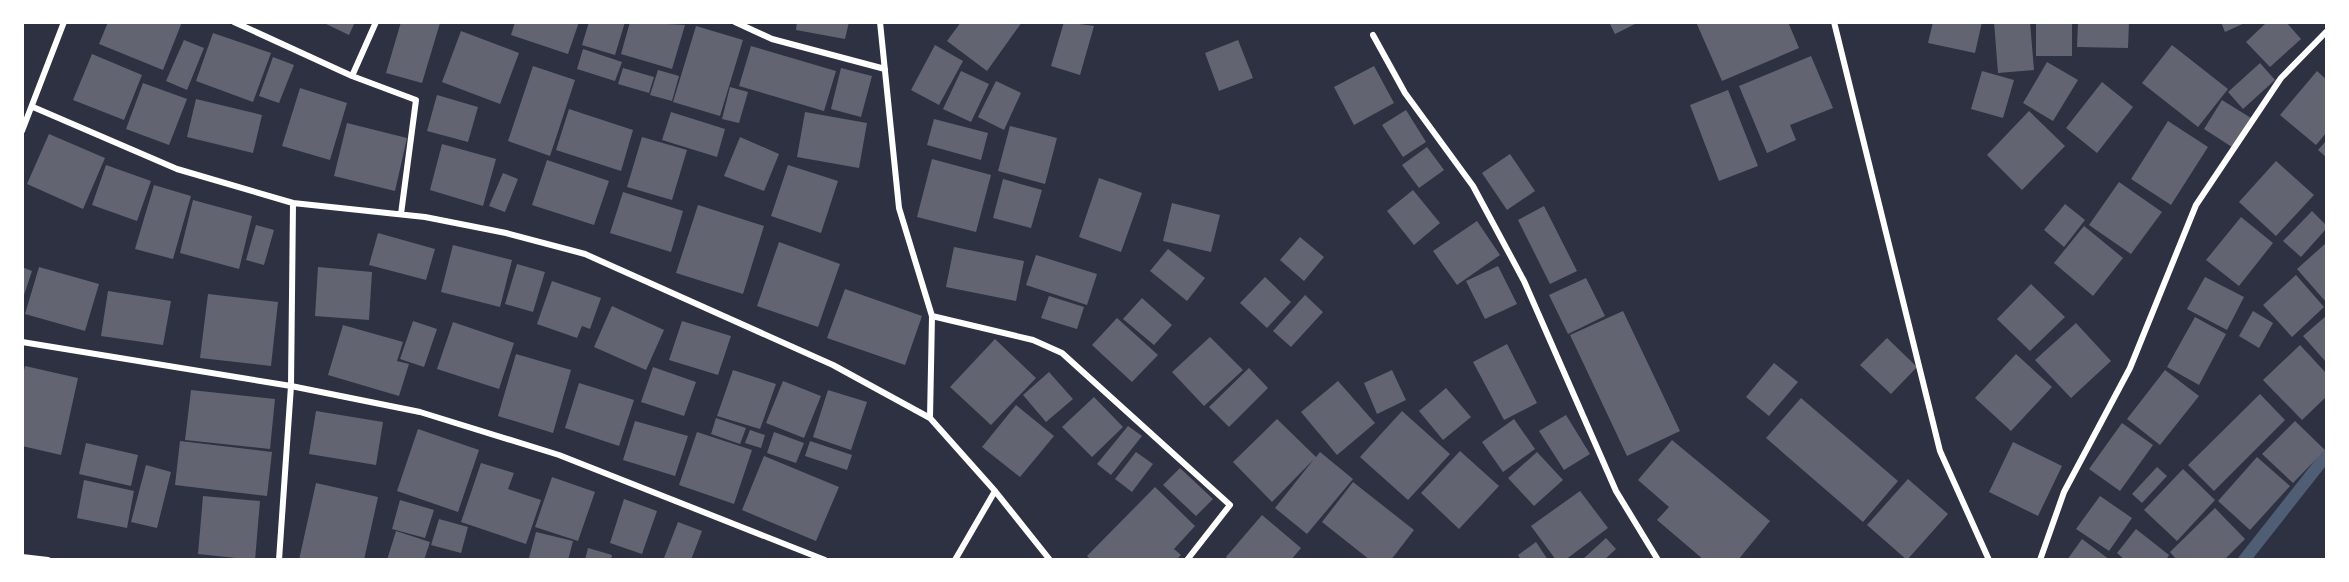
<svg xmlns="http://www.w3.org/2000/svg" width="2349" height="582" font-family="Lora,serif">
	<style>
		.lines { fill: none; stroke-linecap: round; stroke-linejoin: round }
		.stream { stroke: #4f5d75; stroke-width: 12 }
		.building { fill: #626471 }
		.minor { stroke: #fff; stroke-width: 6 }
	</style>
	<rect width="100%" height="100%" fill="#2d3142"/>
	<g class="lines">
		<path class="stream" d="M 2244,560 L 2326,456"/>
	</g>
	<path class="building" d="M 108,22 L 182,22 L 163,70 L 99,44 Z
		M 322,22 L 355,22 L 349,35 Z
		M 401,22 L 440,23 L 422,83 L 386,73 Z
		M 515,22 L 579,22 L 568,54 L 511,35 Z
		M 589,22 L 625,22 L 615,55 L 582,45 Z
		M 630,22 L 685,25 L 672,69 L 621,54 Z
		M 797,22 L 849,22 L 845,39 L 796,30 Z
		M 961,22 L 1022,22 L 987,71 L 947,41 Z
		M 1064,22 L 1094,26 L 1080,75 L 1051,66 Z
		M 1609,22 L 1639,22 L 1615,34 Z
		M 1696,22 L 1788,22 L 1799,48 L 1722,81 Z
		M 1933,22 L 1982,22 L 1975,53 L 1928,43 Z
		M 1994,22 L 2030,22 L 2034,70 L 1998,73 Z
		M 2036,22 L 2072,22 L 2072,56 L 2036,56 Z
		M 2078,22 L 2129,22 L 2128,48 L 2077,47 Z
		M 2221,22 L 2247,22 L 2225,32 Z
		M 2267,22 L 2286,22 L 2301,39 L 2270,67 L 2246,42 Z
		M 696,26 L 743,40 L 720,116 L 673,102 Z
		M 461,31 L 519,53 L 500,104 L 442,82 Z
		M 213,33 L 271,53 L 253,102 L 196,81 Z
		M 184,40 L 204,48 L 187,90 L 166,81 Z
		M 1238,40 L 1253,78 L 1219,91 L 1205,53 Z
		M 935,45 L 963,61 L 939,105 L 911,90 Z
		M 2172,45 L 2228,89 L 2198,127 L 2142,83 Z
		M 751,46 L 836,71 L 824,111 L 739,86 Z
		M 583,49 L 622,62 L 615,81 L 577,69 Z
		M 92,54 L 142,75 L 124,120 L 73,100 Z
		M 1811,56 L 1833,108 L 1790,125 L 1796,140 L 1767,153 L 1739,86 Z
		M 273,57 L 294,65 L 279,103 L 259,96 Z
		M 2047,62 L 2078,80 L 2053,121 L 2023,103 Z
		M 2260,63 L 2275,80 L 2243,109 L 2228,92 Z
		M 533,66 L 575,80 L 550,156 L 508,141 Z
		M 1374,66 L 1394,103 L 1354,125 L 1334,87 Z
		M 623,68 L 654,77 L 649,93 L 618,84 Z
		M 841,68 L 872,76 L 861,117 L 831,109 Z
		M 658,70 L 679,76 L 672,101 L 650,95 Z
		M 961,71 L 989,84 L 971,122 L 943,109 Z
		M 1982,71 L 2014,80 L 2003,118 L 1971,109 Z
		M 2317,71 L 2326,79 L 2326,133 L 2316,145 L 2280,115 Z
		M 996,81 L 1021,93 L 1004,130 L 978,117 Z
		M 2102,82 L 2133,107 L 2097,153 L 2066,128 Z
		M 143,83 L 187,99 L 169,145 L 126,129 Z
		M 730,87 L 748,92 L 739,123 L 722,119 Z
		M 300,88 L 347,103 L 330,160 L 282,146 Z
		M 1728,90 L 1758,166 L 1719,181 L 1690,105 Z
		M 437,95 L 478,107 L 468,142 L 427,131 Z
		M 196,99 L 262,115 L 253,153 L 187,137 Z
		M 2222,100 L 2251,118 L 2232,147 L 2204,129 Z
		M 569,109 L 633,130 L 621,171 L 556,150 Z
		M 1406,110 L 1426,142 L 1403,157 L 1382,125 Z
		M 2029,111 L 2065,146 L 2022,190 L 1987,155 Z
		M 671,112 L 725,129 L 717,157 L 662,140 Z
		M 805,112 L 867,123 L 859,168 L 797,157 Z
		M 934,119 L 988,133 L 981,160 L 927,145 Z
		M 2168,121 L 2208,147 L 2171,205 L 2131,179 Z
		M 347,123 L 407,138 L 395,191 L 334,176 Z
		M 1010,126 L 1057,138 L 1045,184 L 998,171 Z
		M 49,134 L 105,158 L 83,209 L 27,184 Z
		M 642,137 L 687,150 L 672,200 L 627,187 Z
		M 740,137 L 779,154 L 764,191 L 724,176 Z
		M 2326,141 L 2326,157 L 2318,150 Z
		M 442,144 L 496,159 L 483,206 L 430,190 Z
		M 1427,147 L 1444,170 L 1419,188 L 1402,165 Z
		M 1510,154 L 1535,191 L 1507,210 L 1482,173 Z
		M 932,159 L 991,175 L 976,232 L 917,217 Z
		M 547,160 L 609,181 L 594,225 L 532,205 Z
		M 2276,161 L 2314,195 L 2276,236 L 2239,202 Z
		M 106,165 L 151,181 L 137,221 L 92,205 Z
		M 788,165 L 838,181 L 821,233 L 771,216 Z
		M 503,173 L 518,179 L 505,212 L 489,206 Z
		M 1099,178 L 1142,193 L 1121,252 L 1079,237 Z
		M 1003,179 L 1042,190 L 1031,228 L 993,218 Z
		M 2119,182 L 2162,212 L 2131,254 L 2089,225 Z
		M 154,185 L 191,196 L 173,259 L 135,249 Z
		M 1413,190 L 1440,223 L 1414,245 L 1387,211 Z
		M 623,192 L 683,211 L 671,252 L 610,233 Z
		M 193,200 L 252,216 L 239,269 L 180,253 Z
		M 1172,203 L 1220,215 L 1211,252 L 1163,241 Z
		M 2065,204 L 2085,220 L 2064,247 L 2044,230 Z
		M 698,205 L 764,226 L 743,294 L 676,273 Z
		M 1544,206 L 1577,271 L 1550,284 L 1518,220 Z
		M 2312,211 L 2326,225 L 2326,229 L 2301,257 L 2283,241 Z
		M 2241,217 L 2273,243 L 2239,286 L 2206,260 Z
		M 1477,221 L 1500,255 L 1457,285 L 1433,251 Z
		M 256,225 L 274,230 L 264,265 L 246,260 Z
		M 2084,226 L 2123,258 L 2093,296 L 2054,263 Z
		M 378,233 L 435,249 L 426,280 L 369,265 Z
		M 1300,237 L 1324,257 L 1304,281 L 1280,260 Z
		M 779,242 L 840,264 L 818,327 L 757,306 Z
		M 2326,243 L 2326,302 L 2297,269 Z
		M 453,245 L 512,260 L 500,307 L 441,292 Z
		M 954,247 L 1024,261 L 1016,301 L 946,287 Z
		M 1168,249 L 1205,278 L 1187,301 L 1150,271 Z
		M 1036,255 L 1097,274 L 1087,305 L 1026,285 Z
		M 517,264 L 545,272 L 533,312 L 505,304 Z
		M 1498,266 L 1517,304 L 1485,319 L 1466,281 Z
		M 22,267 L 32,271 L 23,298 L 22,298 Z
		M 39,267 L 99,284 L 85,331 L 25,314 Z
		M 318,267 L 372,272 L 369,320 L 315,316 Z
		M 2296,275 L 2324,307 L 2292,337 L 2263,305 Z
		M 1265,277 L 1291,302 L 1267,328 L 1240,303 Z
		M 2205,277 L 2244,297 L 2227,330 L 2187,309 Z
		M 1586,278 L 1605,316 L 1568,334 L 1549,295 Z
		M 552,281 L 601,298 L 590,329 L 582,326 L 577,338 L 537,324 Z
		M 2031,284 L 2065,317 L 2030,351 L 1997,319 Z
		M 845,289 L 922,316 L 905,365 L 827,338 Z
		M 108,291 L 171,301 L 163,345 L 101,336 Z
		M 208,294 L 278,302 L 271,366 L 200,358 Z
		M 1305,295 L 1323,312 L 1291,347 L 1273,331 Z
		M 1049,296 L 1084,307 L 1077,329 L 1041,318 Z
		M 1142,298 L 1172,325 L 1154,345 L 1123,319 Z
		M 612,306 L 664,330 L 646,370 L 594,347 Z
		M 1623,311 L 1680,431 L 1627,456 L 1570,335 Z
		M 2253,311 L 2273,323 L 2259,348 L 2239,336 Z
		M 2326,316 L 2326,362 L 2303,336 Z
		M 2195,317 L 2226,334 L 2199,385 L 2167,367 Z
		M 1117,318 L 1158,355 L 1132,382 L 1092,345 Z
		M 413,321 L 437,329 L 424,367 L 400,359 Z
		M 682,321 L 731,336 L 718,375 L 669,360 Z
		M 453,322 L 514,343 L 499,389 L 437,369 Z
		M 2076,323 L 2111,361 L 2071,398 L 2035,360 Z
		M 343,325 L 403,342 L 397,361 L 409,364 L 399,396 L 328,375 Z
		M 1210,337 L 1243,370 L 1204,406 L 1172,372 Z
		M 1887,338 L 1917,367 L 1891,394 L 1860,365 Z
		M 995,339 L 1036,378 L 991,425 L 950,387 Z
		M 1507,344 L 1537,403 L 1504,420 L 1473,362 Z
		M 2300,345 L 2326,373 L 2326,397 L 2302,420 L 2263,380 Z
		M 516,354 L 571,370 L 553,433 L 498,416 Z
		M 2016,354 L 2052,387 L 2011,431 L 1975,398 Z
		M 1774,363 L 1798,382 L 1769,416 L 1746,397 Z
		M 25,366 L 78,378 L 61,455 L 22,446 L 22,378 Z
		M 653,367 L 696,382 L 684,416 L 641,402 Z
		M 1249,368 L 1268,388 L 1229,427 L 1209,407 Z
		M 733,370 L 776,384 L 760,429 L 717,416 Z
		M 1392,370 L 1406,400 L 1377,414 L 1364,383 Z
		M 2165,370 L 2199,396 L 2160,445 L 2127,419 Z
		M 1049,372 L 1073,399 L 1046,422 L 1023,395 Z
		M 783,381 L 821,396 L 804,438 L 766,423 Z
		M 1338,381 L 1375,423 L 1337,455 L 1301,412 Z
		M 579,383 L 634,400 L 619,446 L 565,428 Z
		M 1446,388 L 1471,417 L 1443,440 L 1419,411 Z
		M 191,390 L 275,399 L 270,449 L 185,440 Z
		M 828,390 L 867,402 L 851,450 L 813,437 Z
		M 2260,394 L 2285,420 L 2214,491 L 2188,465 Z
		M 1094,397 L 1123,427 L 1092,457 L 1062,427 Z
		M 1801,398 L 1898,481 L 1863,522 L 1766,438 Z
		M 1016,405 L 1054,436 L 1020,477 L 982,447 Z
		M 316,411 L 383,422 L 376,465 L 309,454 Z
		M 1402,411 L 1450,454 L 1408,500 L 1360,457 Z
		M 1566,415 L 1590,454 L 1564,470 L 1539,431 Z
		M 716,418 L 746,428 L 740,444 L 711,434 Z
		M 1277,419 L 1316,457 L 1320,452 L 1353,479 L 1307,534 L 1275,508 L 1314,459 L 1272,502 L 1233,462 Z
		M 1514,419 L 1535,449 L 1503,472 L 1482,442 Z
		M 635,421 L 688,436 L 675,476 L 623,460 Z
		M 2295,421 L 2325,450 L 2293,483 L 2262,454 Z
		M 2122,423 L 2153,445 L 2120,491 L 2089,469 Z
		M 1128,426 L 1142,436 L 1111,475 L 1097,464 Z
		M 418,429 L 479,450 L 458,512 L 397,491 Z
		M 750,430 L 765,435 L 761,448 L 745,443 Z
		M 697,432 L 752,450 L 734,504 L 679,485 Z
		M 774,432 L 804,443 L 796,463 L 767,453 Z
		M 1672,440 L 1770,521 L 1738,560 L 1704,560 L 1657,520 L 1669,507 L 1638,480 Z
		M 180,441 L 272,452 L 267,496 L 175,485 Z
		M 810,441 L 852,455 L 847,470 L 805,456 Z
		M 2013,442 L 2062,466 L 2038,516 L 1989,492 Z
		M 86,443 L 138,455 L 131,486 L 79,474 Z
		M 1460,451 L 1499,486 L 1459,529 L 1421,493 Z
		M 1136,452 L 1153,464 L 1132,492 L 1115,479 Z
		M 1537,452 L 1563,480 L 1534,506 L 1508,478 Z
		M 764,456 L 839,487 L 816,541 L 742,510 Z
		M 2257,457 L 2290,486 L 2250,530 L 2218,501 Z
		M 481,463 L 514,473 L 508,489 L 541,500 L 526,544 L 461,522 Z
		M 146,465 L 171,472 L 157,528 L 131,522 Z
		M 2157,467 L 2167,476 L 2142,503 L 2132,494 Z
		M 1180,468 L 1213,499 L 1196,516 L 1163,485 Z
		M 2183,469 L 2215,500 L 2177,541 L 2144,510 Z
		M 552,477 L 595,492 L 578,541 L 535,527 Z
		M 1908,479 L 1948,514 L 1907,560 L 1867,525 Z
		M 84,480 L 134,491 L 127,528 L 77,518 Z
		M 1353,482 L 1414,530 L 1391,560 L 1370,560 L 1322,522 Z
		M 316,483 L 378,497 L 364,560 L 299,560 Z
		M 1155,487 L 1195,526 L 1174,549 L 1181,555 L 1176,560 L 1091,560 L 1087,556 Z
		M 1580,491 L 1608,528 L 1565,560 L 1556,560 L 1531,526 Z
		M 203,496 L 260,501 L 255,560 L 198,554 Z
		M 2100,496 L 2132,518 L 2109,551 L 2076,529 Z
		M 624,499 L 657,511 L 642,554 L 610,543 Z
		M 400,500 L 434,510 L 425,538 L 392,529 Z
		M 2215,508 L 2245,539 L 2224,560 L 2177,560 L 2170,552 Z
		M 1262,515 L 1301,548 L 1291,560 L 1228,560 L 1226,557 Z
		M 439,519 L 468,527 L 461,553 L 431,545 Z
		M 678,522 L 702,531 L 691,560 L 664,558 Z
		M 2136,529 L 2169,555 L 2166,560 L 2125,560 L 2117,553 Z
		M 396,531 L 430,542 L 424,560 L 387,560 Z
		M 536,532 L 573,541 L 568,560 L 529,558 Z
		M 1606,538 L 1616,549 L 1604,560 L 1582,560 Z
		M 2082,539 L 2110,560 L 2067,560 Z
		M 1536,542 L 1548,560 L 1521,560 L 1518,555 Z
		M 588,548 L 612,555 L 611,560 L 585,560 Z"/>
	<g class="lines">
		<path class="minor" d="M 234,22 L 352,76 L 416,100 L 401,214
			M 735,22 L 772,39 L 885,69
			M 880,22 L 899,208 L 932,316 L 930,418 L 995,491 L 1050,560
			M 1834,22 L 1940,451 L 1989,560
			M 1373,35 L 1405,93 L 1473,186 L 1524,281 L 1616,491 L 1658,560
			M 352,76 L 376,22
			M 33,107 L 177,169 L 293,203 L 425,217 L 506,233 L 585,254 L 833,365 L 930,418
			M 22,131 L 64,22
			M 932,316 L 1033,340 L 1062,353 L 1230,505 L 1187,560
			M 22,342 L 291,386 L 420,412 L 559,455 L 825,560
			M 22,557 L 48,560
			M 279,560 L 291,386 L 293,203
			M 955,560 L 995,491
			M 2040,560 L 2064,492 L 2130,368 L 2196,205 L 2281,78 L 2326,32"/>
	</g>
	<rect width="2349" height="582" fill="none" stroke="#ffffff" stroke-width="48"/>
</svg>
